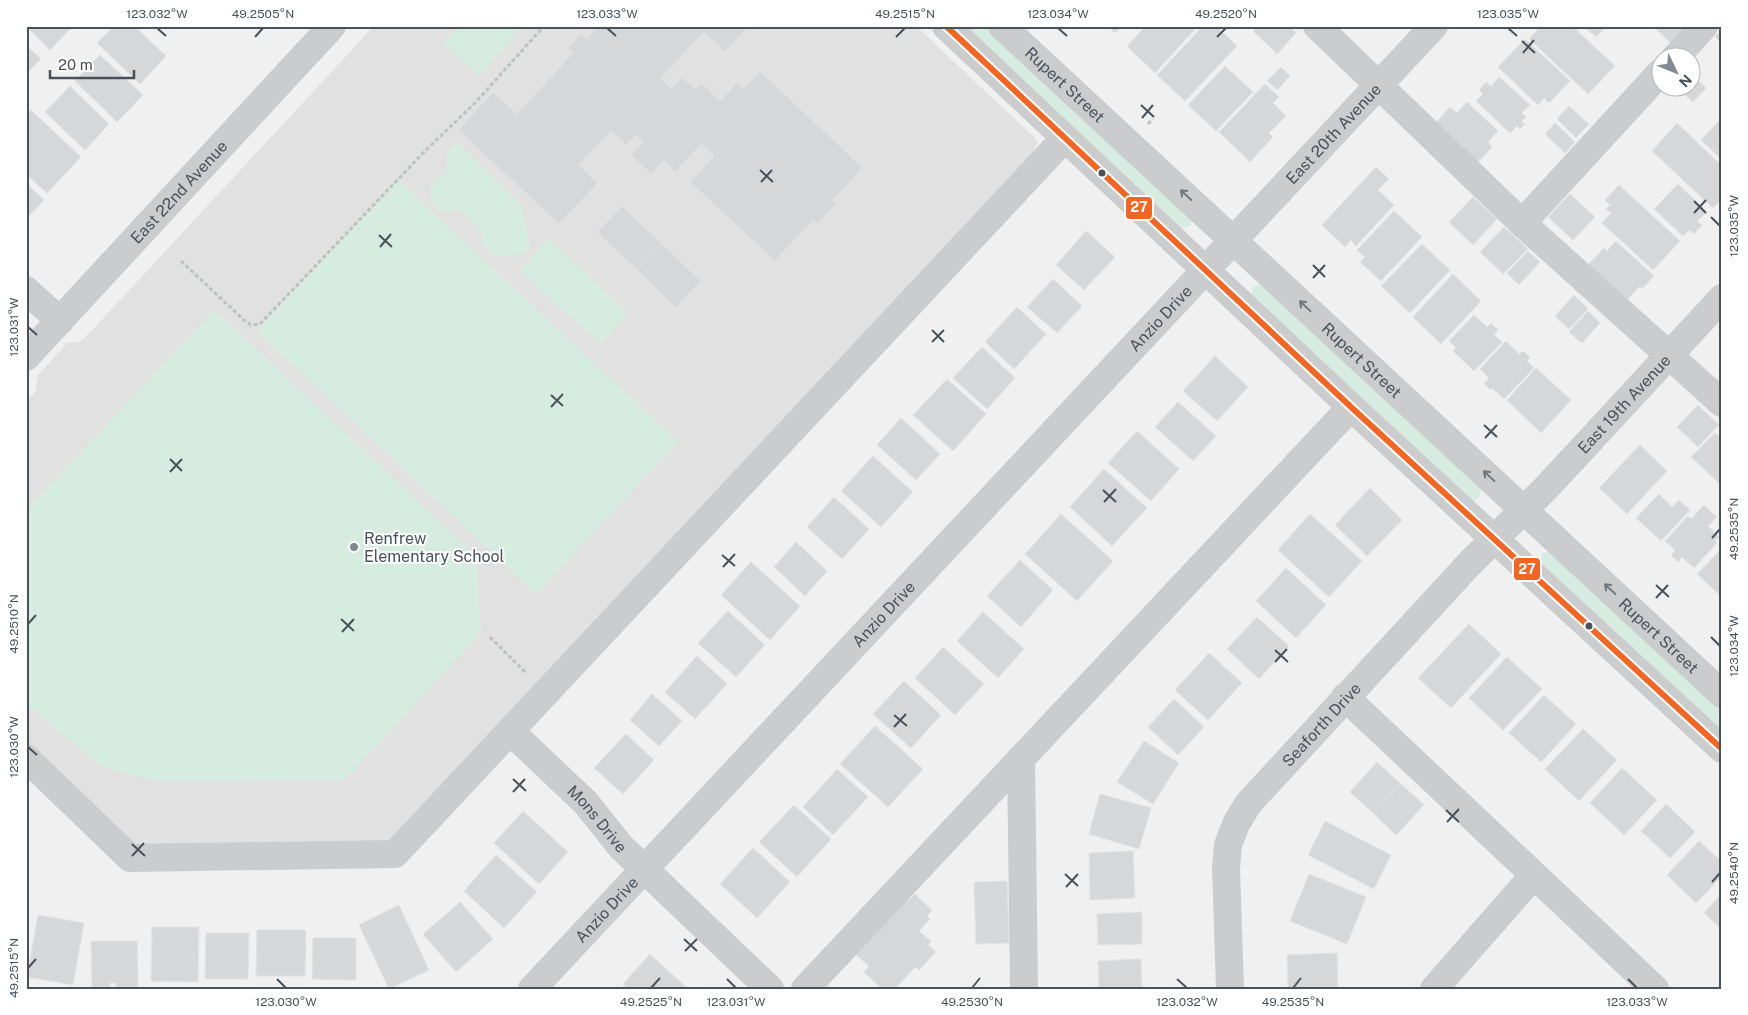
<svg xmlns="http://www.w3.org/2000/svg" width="1748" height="1015" font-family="'Public Sans',sans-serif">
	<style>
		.education { fill: #e2e1e1 }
		.green { fill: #d7ece0 }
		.building { fill: #d6d7d9; stroke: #e2e2e3 }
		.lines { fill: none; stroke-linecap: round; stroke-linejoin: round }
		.path { stroke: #bac3c0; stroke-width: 3; stroke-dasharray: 4 2.5; stroke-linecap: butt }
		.minor { stroke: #caccce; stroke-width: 28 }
		.bus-1-casing { stroke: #fff; stroke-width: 10 }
		.bus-1 { stroke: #f26522; stroke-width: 6 }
		.oneway { stroke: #70777d }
		.ticks { fill: none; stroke: #49525a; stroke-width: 2 }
		.bus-dot { fill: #49525a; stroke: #fff; stroke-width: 2 }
		.poi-dot { fill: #83898e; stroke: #fff; stroke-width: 2 }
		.labels { text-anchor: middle; stroke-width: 4; stroke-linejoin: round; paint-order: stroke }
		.street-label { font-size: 16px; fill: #49525a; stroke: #fff }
		.poi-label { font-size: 16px; fill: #49525a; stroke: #fff; text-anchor: start }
		.line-badge { stroke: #fff; stroke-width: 2 }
		.badge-label { font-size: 14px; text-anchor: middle; font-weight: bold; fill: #fff }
		.neatline { fill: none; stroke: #49525a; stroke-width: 2 }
		.ticks-label { font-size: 12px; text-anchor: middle; fill: #49525a }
	</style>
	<rect width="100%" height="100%" fill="#f0f0f0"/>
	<path class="education" d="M 374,26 L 916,26 L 1035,138 L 1037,143 L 1029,161 L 395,854 L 130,858 L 26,758 L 26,402 L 35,392 L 38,375 L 67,343 L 79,342 L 84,339 Z"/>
	<path class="green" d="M 459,26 L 524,26 L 478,76 L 443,43 Z
		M 963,26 L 986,26 L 1188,215 L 1192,219 L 1190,226 L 1181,229 Z
		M 457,142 L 521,205 L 530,247 L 522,254 L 495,257 L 482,244 L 481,232 L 460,210 L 440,211 L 431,204 L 431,186 L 447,170 L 446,154 Z
		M 398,180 L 678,442 L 536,594 L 257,331 Z
		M 549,238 L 627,314 L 601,344 L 573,318 L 570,318 L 520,270 Z
		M 1258,285 L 1262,285 L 1478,486 L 1481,490 L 1479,497 L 1475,500 L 1471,500 L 1251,295 L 1253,287 Z
		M 214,310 L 476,556 L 481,632 L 345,780 L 156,781 L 102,767 L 26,704 L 26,511 Z
		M 1547,552 L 1554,554 L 1722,711 L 1722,734 L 1543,566 L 1540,562 L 1542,553 Z"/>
	<path class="building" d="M 26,26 L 67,26 L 70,29 L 50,50 Z
		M 114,26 L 134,26 L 166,56 L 140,84 L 97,43 Z
		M 598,26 L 749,26 L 725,52 L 704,32 L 661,78 L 671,88 L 682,77 L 695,89 L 701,83 L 720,101 L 737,82 L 744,88 L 760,71 L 863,168 L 833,200 L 837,203 L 818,224 L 813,220 L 775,261 L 690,182 L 714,156 L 701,144 L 675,172 L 664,161 L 651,174 L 631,155 L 643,142 L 636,135 L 626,145 L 611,131 L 579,165 L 598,183 L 559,224 L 458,130 L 493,92 L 517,114 L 573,53 L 568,48 L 581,34 L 587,39 Z
		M 1107,26 L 1122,26 L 1115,33 Z
		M 1146,26 L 1198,26 L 1155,73 L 1127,46 Z
		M 1203,26 L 1216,26 L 1237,46 L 1185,101 L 1157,75 Z
		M 1258,26 L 1289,26 L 1296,33 L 1277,54 L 1253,31 Z
		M 1541,26 L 1572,26 L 1615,66 L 1588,94 L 1529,39 Z
		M 1584,26 L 1607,26 L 1596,37 Z
		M 1653,26 L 1688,26 L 1672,44 Z
		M 1722,29 L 1722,44 L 1715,37 Z
		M 1525,39 L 1570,81 L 1549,103 L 1544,98 L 1538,105 L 1498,67 Z
		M 26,45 L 41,59 L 26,74 Z
		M 100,55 L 143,95 L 117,122 L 75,81 Z
		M 1225,66 L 1253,92 L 1216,131 L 1188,105 Z
		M 1281,67 L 1290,76 L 1277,90 L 1267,81 Z
		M 1690,73 L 1706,88 L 1693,102 L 1677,88 L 1690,88 Z
		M 1499,77 L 1530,105 L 1522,113 L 1526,117 L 1521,122 L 1525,124 L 1520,129 L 1517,126 L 1510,133 L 1476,101 L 1483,94 L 1479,90 L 1486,82 L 1491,86 Z
		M 1265,84 L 1279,97 L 1273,103 L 1286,116 L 1269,133 L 1273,137 L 1250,162 L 1219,132 Z
		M 70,86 L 109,124 L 85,150 L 45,112 Z
		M 1467,102 L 1498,131 L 1488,142 L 1492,147 L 1477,163 L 1435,124 L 1450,107 L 1457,113 Z
		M 1569,106 L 1589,124 L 1576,138 L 1557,119 Z
		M 31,110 L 81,157 L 47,193 L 26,174 L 26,115 Z
		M 1719,121 L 1722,124 L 1722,160 L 1701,140 Z
		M 1555,123 L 1575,142 L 1565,153 L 1545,134 Z
		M 1677,123 L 1722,166 L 1722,199 L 1713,208 L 1652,151 Z
		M 1376,167 L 1389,179 L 1378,190 L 1394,205 L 1356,246 L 1351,240 L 1345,247 L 1322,225 Z
		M 26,183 L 44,200 L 26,219 Z
		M 1678,184 L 1707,212 L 1697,221 L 1702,225 L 1694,234 L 1690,230 L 1683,236 L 1654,209 Z
		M 1619,185 L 1680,241 L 1653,270 L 1602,223 L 1611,213 L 1606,209 L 1610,205 L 1605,200 Z
		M 1570,194 L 1595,217 L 1573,240 L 1548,217 Z
		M 1473,197 L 1497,219 L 1473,245 L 1449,222 Z
		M 622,206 L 662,244 L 637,270 L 597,232 Z
		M 1394,211 L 1422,237 L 1381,281 L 1360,262 L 1365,257 L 1357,250 Z
		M 1504,227 L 1528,249 L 1503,274 L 1480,252 Z
		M 1086,231 L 1115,257 L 1084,290 L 1056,265 Z
		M 1616,241 L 1654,276 L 1642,289 L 1640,286 L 1625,302 L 1587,266 L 1604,248 L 1607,251 Z
		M 662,244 L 701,281 L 676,308 L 637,270 Z
		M 1422,244 L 1450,270 L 1410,313 L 1381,286 Z
		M 1528,251 L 1540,262 L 1519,285 L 1507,273 Z
		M 1453,274 L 1481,301 L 1441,344 L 1413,317 Z
		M 1053,279 L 1082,306 L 1057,333 L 1027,307 Z
		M 1574,295 L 1588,309 L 1569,329 L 1555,316 Z
		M 1017,307 L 1046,334 L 1014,369 L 985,342 Z
		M 1588,311 L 1600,323 L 1582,343 L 1569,332 Z
		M 1474,315 L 1487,327 L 1491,323 L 1498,330 L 1494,334 L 1502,342 L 1474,371 L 1453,351 L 1456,347 L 1449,341 Z
		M 1506,341 L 1519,354 L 1523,351 L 1530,357 L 1527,361 L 1534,368 L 1504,399 L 1492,388 L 1491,390 L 1484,384 L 1489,378 L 1480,369 Z
		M 982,347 L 1015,378 L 987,409 L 953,378 Z
		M 1215,356 L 1248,387 L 1217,421 L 1183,391 Z
		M 1536,368 L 1571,400 L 1541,433 L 1507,400 Z
		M 947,379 L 986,414 L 953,451 L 913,415 Z
		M 1178,402 L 1216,436 L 1193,461 L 1155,427 Z
		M 1698,405 L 1719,425 L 1698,447 L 1677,427 Z
		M 901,418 L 940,454 L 916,480 L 877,445 Z
		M 1137,431 L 1179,469 L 1151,501 L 1108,463 Z
		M 1715,433 L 1722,439 L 1722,486 L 1691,457 Z
		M 1640,445 L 1667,471 L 1627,514 L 1599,488 Z
		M 873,456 L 913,492 L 881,527 L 841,491 Z
		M 1104,469 L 1147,508 L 1112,546 L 1070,507 Z
		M 1370,488 L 1402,520 L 1367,556 L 1335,525 Z
		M 1659,494 L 1672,507 L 1679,500 L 1690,510 L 1661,541 L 1636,518 Z
		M 834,497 L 869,529 L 842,559 L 807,527 Z
		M 1704,505 L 1717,517 L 1708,526 L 1719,537 L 1715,541 L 1717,543 L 1694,568 L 1682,557 L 1678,562 L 1671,555 L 1675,550 L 1665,541 L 1688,516 L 1691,519 Z
		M 1061,514 L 1113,561 L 1077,601 L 1025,554 Z
		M 1310,514 L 1362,561 L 1329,597 L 1278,550 Z
		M 796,542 L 827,571 L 805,596 L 774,567 Z
		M 1722,548 L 1722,597 L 1697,574 Z
		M 1020,560 L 1053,590 L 1021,627 L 987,596 Z
		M 751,562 L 800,606 L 770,640 L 721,595 Z
		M 1286,568 L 1326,605 L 1296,638 L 1256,601 Z
		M 728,611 L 765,645 L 736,677 L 698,643 Z
		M 983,612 L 1024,649 L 998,678 L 957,641 Z
		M 1257,617 L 1289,646 L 1259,679 L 1227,649 Z
		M 1469,624 L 1501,654 L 1451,708 L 1418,678 Z
		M 943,647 L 984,684 L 955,715 L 915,678 Z
		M 1209,653 L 1242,683 L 1208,720 L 1175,690 Z
		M 697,656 L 727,684 L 695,719 L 665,692 Z
		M 1507,657 L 1542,689 L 1503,730 L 1469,698 Z
		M 904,681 L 941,715 L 911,748 L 873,714 Z
		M 652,694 L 682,721 L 659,746 L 630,720 Z
		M 1544,695 L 1576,724 L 1541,762 L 1509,733 Z
		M 1174,699 L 1204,727 L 1178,755 L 1148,727 Z
		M 875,726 L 923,769 L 888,807 L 840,764 Z
		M 1583,729 L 1617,760 L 1579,801 L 1545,769 Z
		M 626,734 L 654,760 L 623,794 L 594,768 Z
		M 1144,741 L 1179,763 L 1153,804 L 1117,782 Z
		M 1377,762 L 1401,784 L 1373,813 L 1350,792 Z
		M 1622,768 L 1657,800 L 1624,835 L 1590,803 Z
		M 837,769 L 868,797 L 833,835 L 803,807 Z
		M 1401,784 L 1424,805 L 1396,835 L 1373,813 Z
		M 1100,794 L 1151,808 L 1139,849 L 1089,834 Z
		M 1666,804 L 1695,832 L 1670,858 L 1641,831 Z
		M 794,805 L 831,839 L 797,877 L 759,842 Z
		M 523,811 L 568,852 L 539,884 L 494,843 Z
		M 1325,821 L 1391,855 L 1374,889 L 1308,855 Z
		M 1699,841 L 1722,862 L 1722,876 L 1696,903 L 1667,875 Z
		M 753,848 L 790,882 L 757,918 L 720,884 Z
		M 1133,851 L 1135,898 L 1090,900 L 1089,853 Z
		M 496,855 L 537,892 L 504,928 L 464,891 Z
		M 1309,874 L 1366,897 L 1347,944 L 1290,921 Z
		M 1007,881 L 1009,943 L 976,944 L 974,882 Z
		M 1722,893 L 1722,930 L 1704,913 Z
		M 915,894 L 932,910 L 927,916 L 930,919 L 919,931 L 931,941 L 928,945 L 936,952 L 919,970 L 915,967 L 895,989 L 882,989 L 864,972 L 869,966 L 855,954 L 907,898 L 909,900 Z
		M 460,902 L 493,939 L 456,972 L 423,934 Z
		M 399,905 L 429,970 L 389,989 L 359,925 Z
		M 1142,912 L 1142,944 L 1098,945 L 1097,914 Z
		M 38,915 L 84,923 L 73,985 L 27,977 Z
		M 152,927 L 199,927 L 198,982 L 151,981 Z
		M 257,930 L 306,930 L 305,976 L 256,976 Z
		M 206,933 L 249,933 L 248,979 L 205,979 Z
		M 313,938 L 356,938 L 356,980 L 312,979 Z
		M 91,941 L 137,941 L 138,988 L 116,988 L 116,983 L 110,983 L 110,989 L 92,989 Z
		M 1337,953 L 1338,989 L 1288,989 L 1287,955 Z
		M 650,954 L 688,989 L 628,989 L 623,984 Z
		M 1141,959 L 1142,989 L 1099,989 L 1098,961 Z"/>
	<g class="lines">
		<path class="path" d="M 1148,124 L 1153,119
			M 181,261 L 245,321 L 251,325 L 260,324 L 425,151 L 475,103 L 544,26
			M 490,637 L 526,673"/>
		<g class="minor">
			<path d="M 946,26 L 1351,407 L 1722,749"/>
			<path id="s1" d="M 1002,26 L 1722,694"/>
			<path d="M 1317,26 L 1522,223 L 1722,403"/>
			<path d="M 1675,58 L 1704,26"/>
			<path d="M 1522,223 L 1660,73"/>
			<path d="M 26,290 L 60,321"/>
			<path id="s2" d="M 26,357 L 332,26"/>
			<path d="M 1345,697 L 1655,989"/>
			<path id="s3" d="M 510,731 L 586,803 L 621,847 L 770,989"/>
			<path d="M 26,758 L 130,858 L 395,854 L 1065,138"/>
			<path d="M 1021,758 L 1024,989"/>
			<path id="s4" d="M 532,989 L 1434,26"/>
			<path d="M 805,989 L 1351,407"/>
			<path id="s5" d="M 1230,989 L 1226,868 L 1228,845 L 1236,824 L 1248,804 L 1471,562 L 1546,488 L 1722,298"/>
			<path d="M 1434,989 L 1533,876"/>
		</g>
		<defs>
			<path id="bus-1" d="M 946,26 L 1351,407 L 1722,749"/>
		</defs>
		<use href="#bus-1" class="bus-1-casing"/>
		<use href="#bus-1" class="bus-1"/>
	</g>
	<defs><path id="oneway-shaft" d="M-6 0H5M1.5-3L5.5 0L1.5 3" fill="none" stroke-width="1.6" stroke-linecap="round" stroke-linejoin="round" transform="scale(1.25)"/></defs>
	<g class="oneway">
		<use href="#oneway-shaft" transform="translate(1186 195) rotate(-137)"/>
		<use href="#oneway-shaft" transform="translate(1305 306) rotate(-137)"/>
		<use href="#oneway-shaft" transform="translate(1489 476) rotate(-137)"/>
		<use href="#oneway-shaft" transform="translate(1610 589) rotate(-137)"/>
	</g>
	<path class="ticks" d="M 157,28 L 166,36M 607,28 L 616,36M 1058,28 L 1067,36M 1508,28 L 1517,36M 255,37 L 263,28M 896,37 L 905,28M 1217,37 L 1226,28M 1522,41 L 1535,53M 1523,53 L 1534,40M 1141,105 L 1154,117M 1142,118 L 1153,105M 760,170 L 773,182M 761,182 L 772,170M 1694,201 L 1706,213M 1694,213 L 1706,200M 1711,217 L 1720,226M 379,235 L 392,247M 380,247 L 391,234M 1313,265 L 1325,277M 1313,278 L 1325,265M 28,327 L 37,335M 932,330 L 944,342M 932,342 L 944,330M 551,395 L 563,406M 551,407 L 563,394M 1484,425 L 1497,437M 1485,438 L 1497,425M 170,459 L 182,471M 170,472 L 182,459M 1103,490 L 1116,502M 1104,502 L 1116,489M 1712,538 L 1720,529M 722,555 L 735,566M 723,567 L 735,554M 1656,585 L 1669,597M 1656,598 L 1668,585M 341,619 L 354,631M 28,624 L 36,615M 342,632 L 354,619M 1711,637 L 1720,646M 1275,650 L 1288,662M 1275,662 L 1287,649M 894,715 L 907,726M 894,727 L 906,714M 28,747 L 37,755M 513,779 L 526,791M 513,792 L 525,779M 1446,810 L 1459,822M 1447,822 L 1459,809M 132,844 L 145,856M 132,856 L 144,843M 1065,874 L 1078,886M 1712,882 L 1720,873M 1066,887 L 1078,874M 684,939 L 697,951M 685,951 L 697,939M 28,968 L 36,959M 277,979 L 286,988M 727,979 L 736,988M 1177,979 L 1187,988M 1628,979 L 1637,988M 651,988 L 660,978M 972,988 L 980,978M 1293,988 L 1301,978"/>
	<g class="bus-dot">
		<circle cx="1102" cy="173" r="4.5"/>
		<circle cx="1589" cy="626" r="4.5"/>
	</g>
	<circle class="poi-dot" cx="354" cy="547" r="5"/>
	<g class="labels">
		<g class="street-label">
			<text dy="6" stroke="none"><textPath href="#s1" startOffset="86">Rupert Street</textPath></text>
			<text dy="6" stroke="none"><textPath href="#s4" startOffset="1172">East 20th Avenue</textPath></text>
			<text dy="6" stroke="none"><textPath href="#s2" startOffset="225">East 22nd Avenue</textPath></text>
			<text dy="6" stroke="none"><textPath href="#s4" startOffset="919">Anzio Drive</textPath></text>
			<text dy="6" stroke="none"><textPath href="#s1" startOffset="491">Rupert Street</textPath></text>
			<text dy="6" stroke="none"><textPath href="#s5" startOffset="739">East 19th Avenue</textPath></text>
			<text dy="6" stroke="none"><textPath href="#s4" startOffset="514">Anzio Drive</textPath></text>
			<text dy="6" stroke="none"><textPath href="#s1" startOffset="896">Rupert Street</textPath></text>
			<text dy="6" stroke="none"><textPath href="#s5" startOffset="298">Seaforth Drive</textPath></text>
			<text dy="6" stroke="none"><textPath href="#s3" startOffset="124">Mons Drive</textPath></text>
			<text dy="6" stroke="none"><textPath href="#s4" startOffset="109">Anzio Drive</textPath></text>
		</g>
		<g class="poi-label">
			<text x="364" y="544">Renfrew<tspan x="364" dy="18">Elementary School</tspan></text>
		</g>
	</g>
	<g class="line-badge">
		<rect x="1125" y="196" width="28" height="24" rx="5" fill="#f26522"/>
		<rect x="1513" y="557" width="28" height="24" rx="5" fill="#f26522"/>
	</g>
	<g class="badge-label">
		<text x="1139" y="212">27</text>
		<text x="1527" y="574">27</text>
	</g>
	<rect width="1748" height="1015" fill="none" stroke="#ffffff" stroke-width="55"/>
	<g transform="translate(1676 72) rotate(133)"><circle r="24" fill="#ffffff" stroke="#b6babd"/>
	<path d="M0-4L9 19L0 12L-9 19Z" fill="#83898e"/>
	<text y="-8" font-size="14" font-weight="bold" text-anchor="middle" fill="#49525a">N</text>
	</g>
	<path d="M50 70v8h84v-8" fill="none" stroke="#49525a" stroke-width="2.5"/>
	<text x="58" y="70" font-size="15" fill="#49525a" stroke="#ffffff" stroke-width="4" paint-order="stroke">20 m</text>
	<rect x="28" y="28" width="1692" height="960" class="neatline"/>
	<g class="ticks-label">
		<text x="157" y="18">123.032°W</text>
		<text x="263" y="18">49.2505°N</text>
		<text x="607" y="18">123.033°W</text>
		<text x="905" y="18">49.2515°N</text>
		<text x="1058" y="18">123.034°W</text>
		<text x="1226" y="18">49.2520°N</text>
		<text x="1508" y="18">123.035°W</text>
		<text transform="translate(1734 226) rotate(-90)" y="4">123.035°W</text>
		<text transform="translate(14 327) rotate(-90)" y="4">123.031°W</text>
		<text transform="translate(1734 529) rotate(-90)" y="4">49.2535°N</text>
		<text transform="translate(14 624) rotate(-90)" y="4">49.2510°N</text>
		<text transform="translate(1734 646) rotate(-90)" y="4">123.034°W</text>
		<text transform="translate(14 747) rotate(-90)" y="4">123.030°W</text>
		<text transform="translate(1734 873) rotate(-90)" y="4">49.2540°N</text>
		<text transform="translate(14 968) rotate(-90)" y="4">49.2515°N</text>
		<text x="286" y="1006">123.030°W</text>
		<text x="651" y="1006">49.2525°N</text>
		<text x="736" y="1006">123.031°W</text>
		<text x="972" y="1006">49.2530°N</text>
		<text x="1187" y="1006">123.032°W</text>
		<text x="1293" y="1006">49.2535°N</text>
		<text x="1637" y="1006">123.033°W</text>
	</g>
</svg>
